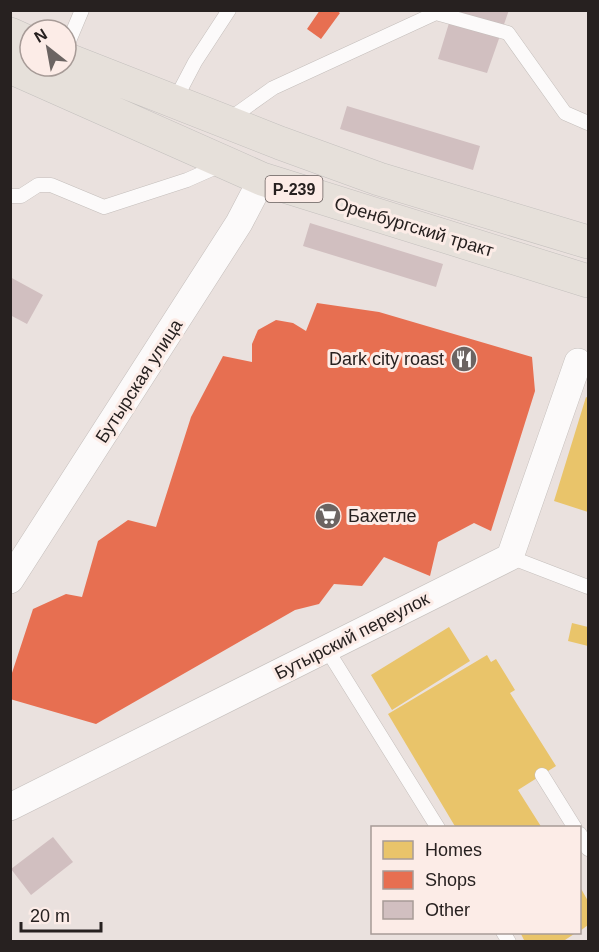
<svg xmlns="http://www.w3.org/2000/svg" width="599" height="952" font-family="Helvetica,sans-serif">
	<style>
		.homes { fill: #e9c46a }
		.shops { fill: #e76f51 }
		.building { fill: #d1bfc0 }
		.lines { fill: none; stroke-linecap: round; stroke-linejoin: round }
		.service-casing { stroke: #c4bebb; stroke-width: 15 }
		.minor-casing { stroke: #c4bebb; stroke-width: 28 }
		.primary-casing { stroke: #c4c0be; stroke-width: 34 }
		.service { stroke: #fcfafa; stroke-width: 14 }
		.minor { stroke: #fcfafa; stroke-width: 27 }
		.primary { stroke: #e6e0da; stroke-width: 33 }
		.labels { text-anchor: middle; stroke-width: 6; stroke-linejoin: round; paint-order: stroke }
		.shield { fill: #fcece7; stroke: #675e5c; stroke-width: 1.5 }
		.shield-label { font-size: 16px; font-weight: bold; fill: #272120 }
		.street-label { font-size: 18px; fill: #272120; stroke: #fcece7 }
		.poi-label { font-size: 18px; fill: #272120; stroke: #fcece7; text-anchor: end }
	</style>
	<rect width="100%" height="100%" fill="#eae1de"/>
	<path class="homes" d="M 586,397 L 588,398 L 588,512 L 554,501 Z
		M 572,623 L 588,627 L 588,646 L 568,641 Z
		M 449,627 L 470,661 L 392,710 L 371,675 Z
		M 487,655 L 491,662 L 496,659 L 515,690 L 510,693 L 556,766 L 518,790 L 542,828 L 456,828 L 388,714 Z
		M 580,887 L 588,901 L 588,925 L 580,931 Z
		M 520,932 L 577,932 L 562,942 L 525,942 Z"/>
	<path class="shops" d="M 320,10 L 336,10 L 340,13 L 321,39 L 307,29 Z
		M 317,303 L 379,312 L 532,357 L 535,391 L 491,531 L 474,523 L 438,542 L 430,576 L 384,557 L 362,586 L 334,584 L 319,604 L 295,610 L 96,724 L 10,699 L 10,679 L 33,609 L 66,594 L 82,597 L 98,541 L 128,520 L 156,527 L 191,417 L 223,356 L 252,362 L 252,344 L 258,330 L 276,320 L 293,323 L 306,331 Z"/>
	<path class="building" d="M 453,10 L 509,10 L 487,73 L 438,59 Z
		M 347,106 L 480,146 L 473,170 L 340,129 Z
		M 310,223 L 443,264 L 436,287 L 303,246 Z
		M 10,277 L 43,295 L 27,324 L 10,315 Z
		M 53,837 L 73,862 L 31,895 L 11,869 Z"/>
	<g class="lines">
		<defs>
			<path id="service" d="M 66,48 L 82,10
				M 174,102 L 195,62 L 229,10
				M 228,120 L 273,88 L 436,13 L 508,33 L 565,113 L 588,123
				M 10,196 L 21,196 L 38,185 L 51,185 L 104,207 L 187,180 L 221,165
				M 510,557 L 588,587
				M 326,648 L 438,828
				M 542,775 L 575,828
				M 580,834 L 588,849
				M 503,932 L 509,942"/>
			<path id="minor" d="M 10,580 L 239,223 L 262,179
				M 10,807 L 510,557 L 578,362"/>
			<path id="primary" d="M 10,34 L 30,43
				M 66,59 L 280,143 L 379,179 L 588,242
				M 10,67 L 262,179 L 588,281"/>
		</defs>
		<use href="#service" class="service-casing"/>
		<use href="#minor" class="minor-casing"/>
		<use href="#primary" class="primary-casing"/>
		<use href="#service" class="service"/>
		<use href="#minor" class="minor"/>
		<use href="#primary" class="primary"/>
	</g>
	<defs>
		<symbol id="restaurant-disc" viewBox="-11 -11 22 22"><circle r="9.5" fill="#6b6462" stroke="#fcece7"/><path d="M-5-6h1v4h1v-4h1v4h1v-4h1v5L-1.5 .5V6h-2V.5L-5-1ZM5-6V6H3V1.5H1.5Q1.5-4 5-6Z" fill="#fff"/></symbol>
		<symbol id="supermarket-disc" viewBox="-11 -11 22 22"><circle r="9.5" fill="#6b6462" stroke="#fcece7"/><path d="M-6-5.5h2.5l.6 2H6L4.5 2H-2.5L-4.4-4H-6ZM-1.5 3.2a1.3 1.3 0 1 0 .1 0ZM3 3.2a1.3 1.3 0 1 0 .1 0Z" fill="#fff"/></symbol>
	</defs>
	<g fill-rule="evenodd">
		<use href="#restaurant-disc" x="449" y="344" width="30" height="30"/>
		<use href="#supermarket-disc" x="313" y="501" width="30" height="30"/>
	</g>
	<g class="labels">
		<rect class="shield" x="265.5" y="176" width="57" height="26" rx="4.5"/>
		<g class="shield-label">
			<text x="294" y="195">Р-239</text>
		</g>
		<g class="street-label">
			<text transform="translate(414 227) rotate(17)" y="6">Оренбургский тракт</text>
			<text transform="translate(139 381) rotate(-57)" y="6">Бутырская улица</text>
			<text transform="translate(352 636) rotate(-27)" y="6">Бутырский переулок</text>
		</g>
		<g class="poi-label">
			<text x="444" y="365">Dark city roast</text>
			<text x="348" y="522" text-anchor="start">Бахетле</text>
		</g>
	</g>
	<rect width="599" height="952" fill="none" stroke="#272120" stroke-width="24"/>
	<rect x="371" y="826" width="210" height="108" fill="#fcece7" stroke="#a79b97" stroke-width="1.5"/>
	<rect x="383" y="841" width="30" height="18" fill="#e9c46a" stroke="#a79b97" stroke-width="1.5"/>
	<text x="425" y="856" font-size="18" fill="#272120">Homes</text>
	<rect x="383" y="871" width="30" height="18" fill="#e76f51" stroke="#a79b97" stroke-width="1.5"/>
	<text x="425" y="886" font-size="18" fill="#272120">Shops</text>
	<rect x="383" y="901" width="30" height="18" fill="#d1bfc0" stroke="#a79b97" stroke-width="1.5"/>
	<text x="425" y="916" font-size="18" fill="#272120">Other</text>
	<g transform="translate(48 48) rotate(329)"><circle r="28" fill="#fcece7" stroke="#a79b97" stroke-width="1.5"/>
	<path d="M0-4.5L10 22L0 15L-10 22Z" fill="#6b6462"/>
	<text y="-9" font-size="16" font-weight="bold" text-anchor="middle" fill="#272120">N</text>
	</g>
	<path d="M21 922v9h80v-9" fill="none" stroke="#272120" stroke-width="3"/>
	<text x="30" y="922" font-size="18" fill="#272120" stroke="#fcece7" stroke-width="4.5" paint-order="stroke">20 m</text>
</svg>
